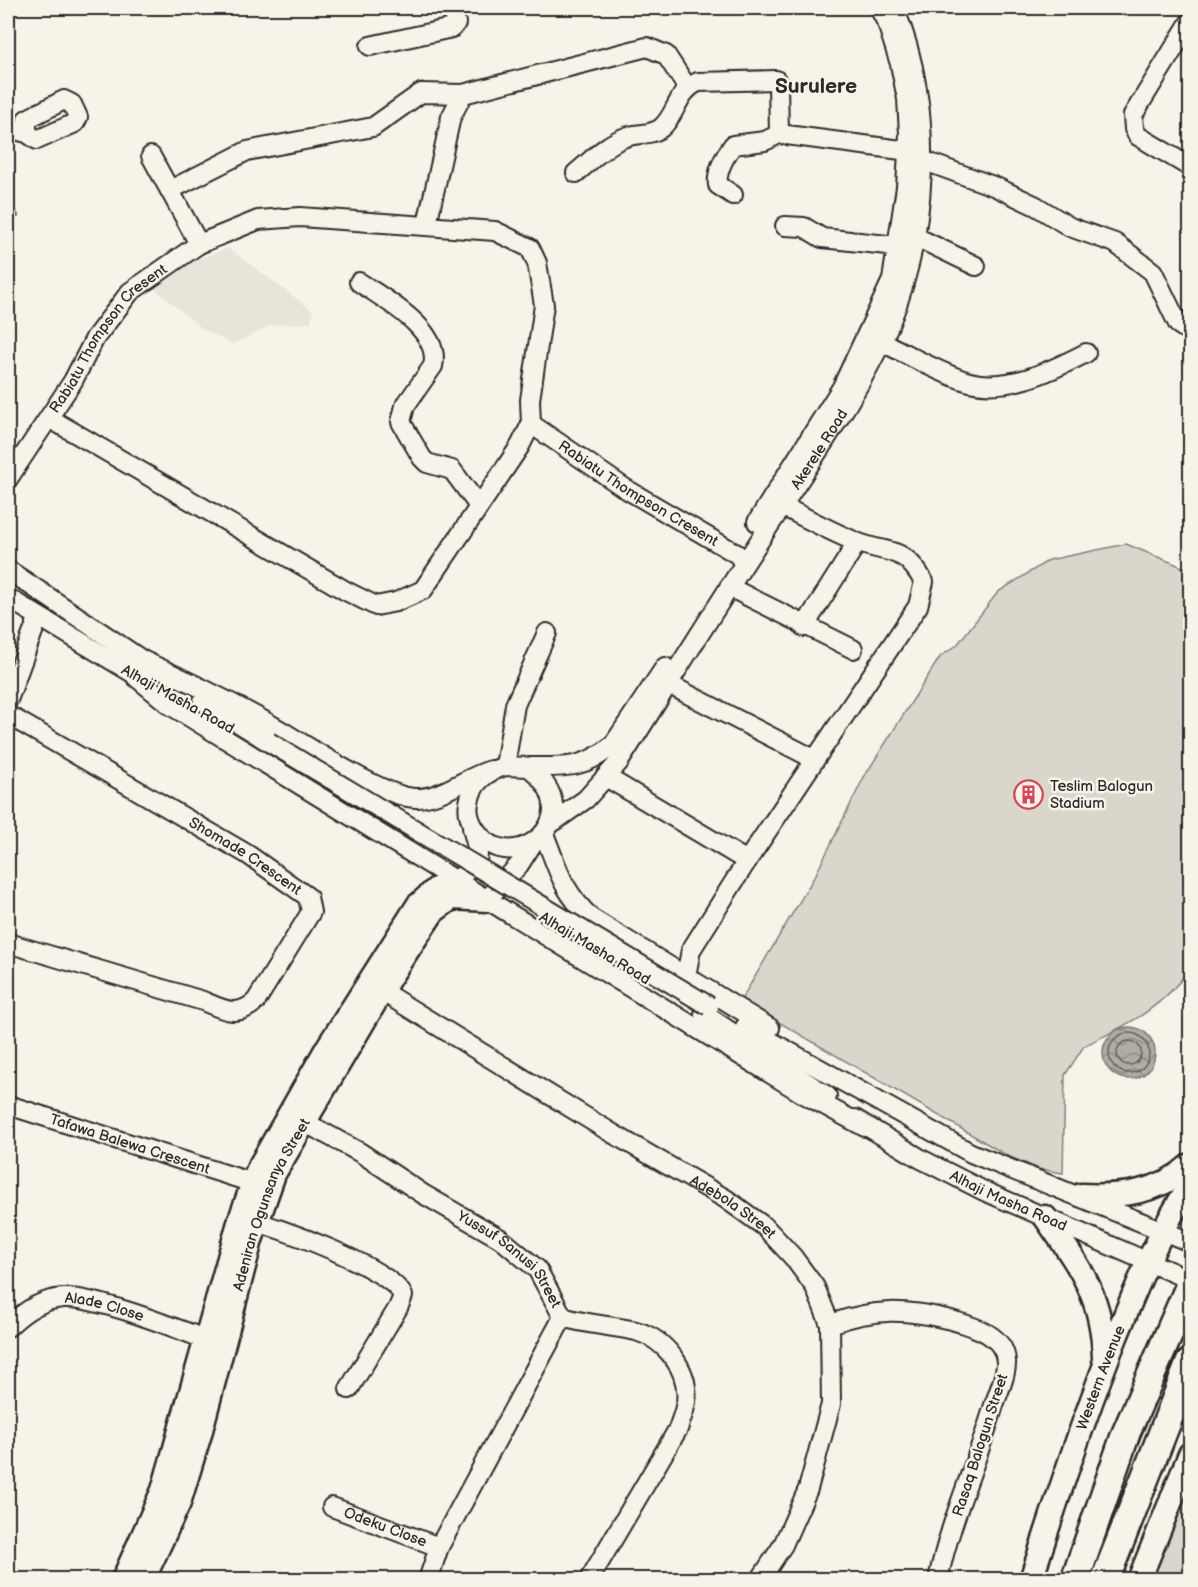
<svg xmlns="http://www.w3.org/2000/svg" width="1198" height="1587" font-family="'Balsamiq Sans',sans-serif">
	<style>
		.built { fill: #e8e4da }
		.pitch { fill: #dad6cc; stroke: #82807c; stroke-width: 1.5 }
		.water { fill: url(#water-waves); stroke: #7a7874; stroke-width: 1.5 }
		.lines { fill: none; stroke-linecap: round; stroke-linejoin: round }
		.shore { stroke: #605f5b; stroke-width: 1.5 }
		.stream { stroke: #7a7874; stroke-width: 4.5 }
		.minor-casing { stroke: #2b2b2b; stroke-width: 22 }
		.major-casing { stroke: #2b2b2b; stroke-width: 27 }
		.highway-casing { stroke: #2b2b2b; stroke-width: 32 }
		.minor { stroke: #f7f3e8; stroke-width: 18 }
		.major { stroke: #f7f3e8; stroke-width: 22 }
		.highway { stroke: #f7f3e8; stroke-width: 27 }
		.minor-bridge-casing { stroke: #2b2b2b; stroke-width: 22; stroke-linecap: butt }
		.minor-bridge { stroke: #f7f3e8; stroke-width: 18 }
		.labels { text-anchor: middle; stroke-width: 5; stroke-linejoin: round; paint-order: stroke }
		.street-label { font-size: 15px; fill: #2b2b2b; stroke: #f7f3e8 }
		.poi-label { font-size: 15px; fill: #2b2b2b; stroke: #f7f3e8; text-anchor: start }
		.district-label { font-size: 21px; font-weight: bold; fill: #2b2b2b; stroke: #f7f3e8 }
	</style>
	<defs>
		<pattern id="water-waves" width="16" height="10" patternUnits="userSpaceOnUse" patternTransform="scale(1.5)"><rect width="16" height="10" fill="#afaca4"/><path d="M0 5q4-4 8 0t8 0" fill="none" stroke="#8f8c86"/></pattern>
	</defs>
	<rect width="100%" height="100%" fill="#f7f3e8"/>
	<filter id="ink" filterUnits="userSpaceOnUse"><feTurbulence type="fractalNoise" baseFrequency=".0167" numOctaves="2"/><feDisplacementMap in="SourceGraphic" scale="12" xChannelSelector="R" yChannelSelector="G"/><feConvolveMatrix kernelMatrix="1 2 1 2 8 2 1 2 1" color-interpolation-filters="sRGB"/></filter>
	<g filter="url(#ink)">
		<path class="built" d="M 228,248 L 313,311 L 310,323 L 272,325 L 233,344 L 204,330 L 151,286 L 190,262 Z"/>
		<path class="pitch" d="M 1126,544 L 1190,570 L 1190,972 L 1188,971 C 1159,1011 1126,1025 1084,1046 L 1065,1075 L 1063,1173 L 1039,1169 L 1008,1156 L 741,1000 L 816,874 L 864,777 L 940,657 L 957,645 L 998,592 L 1049,560 Z
			M 1190,1473 L 1190,1579 L 1150,1580 Z"/>
		<path class="water" d="M1103 1053a26 26 0 1 1 52 0a26 26 0 1 1-52 0Z"/>
		<g class="lines">
			<path class="shore" d="M1109 1053a20 20 0 1 1 40 0a20 20 0 1 1-40 0Z
				M1117 1053a12 12 0 1 1 24 0a12 12 0 1 1-24 0Z"/>
			<path class="stream" d="M 8,201 L 17,216"/>
			<defs>
				<g id="minor">
					<path d="M 1190,22 L 1133,115 L 1134,129 L 1138,136 L 1190,167"/>
					<path d="M 370,46 L 452,28 L 456,23 L 453,8"/>
					<path d="M 8,128 L 27,133 L 37,140 L 75,123 L 78,117 L 72,104 L 64,100 L 27,119 L 27,133"/>
					<path d="M 151,156 L 199,244"/>
					<path d="M 922,160 L 996,187 L 1036,206 L 1070,227 L 1115,243 L 1153,272 L 1178,324 L 1190,332"/>
					<path d="M 576,173 C 593,159 608,142 629,136 C 640,133 652,135 661,128 C 677,115 676,92 698,82 L 776,80 L 778,83 L 779,134"/>
					<path d="M 170,190 L 247,151 L 373,127 L 421,93 L 463,94 L 647,47 L 666,55 L 687,87"/>
					<path d="M 733,195 L 718,185 C 716,172 725,156 733,145 L 765,141 L 779,134 L 909,151"/>
					<path d="M 427,224 L 451,117 L 463,94"/>
					<path d="M 785,226 L 804,227 L 822,238 L 897,246"/>
					<path d="M 914,236 L 976,266"/>
					<path d="M 359,282 C 384,299 442,330 433,366 L 405,406 L 401,422 L 422,458 L 427,463 L 452,470 L 478,505"/>
					<path d="M 882,342 C 909,355 937,372 966,381 C 1006,393 1051,371 1086,353"/>
					<path id="s1" d="M 531,424 L 626,489 L 737,554 L 744,563"/>
					<path id="s2" d="M 8,479 L 73,381 L 95,338 L 130,292 L 199,244 L 258,220 L 300,217 L 495,231 L 530,248 L 537,263 L 544,305 L 530,400 L 531,424 L 520,446 L 423,590 L 396,602 L 376,606 L 346,591 L 49,418"/>
					<path d="M 757,522 L 842,387 L 892,280 L 906,187 L 909,134 L 907,99 L 900,64 L 887,23 L 879,8"/>
					<path d="M 8,570 L 148,664"/>
					<path d="M 729,587 L 853,649"/>
					<path d="M 8,598 L 146,681"/>
					<path d="M 804,627 L 857,543"/>
					<path d="M 140,659 C 184,679 227,700 270,724 C 302,742 382,797 415,798 C 441,799 466,777 491,770"/>
					<path d="M 136,677 L 170,705 L 802,1093 L 865,1127"/>
					<path d="M 668,684 L 814,759"/>
					<path d="M 8,700 L 38,618"/>
					<path d="M 203,701 L 269,742"/>
					<path id="s3" d="M 8,715 L 247,854 L 308,897 L 311,912 L 256,1001 C 238,1018 224,1010 203,1001 L 8,943"/>
					<path d="M 505,766 L 529,767 C 535,772 541,778 545,784 C 577,829 506,878 475,829 C 470,821 467,812 469,803 C 472,782 486,772 505,766 Z"/>
					<path d="M 505,766 L 515,705 L 547,633"/>
					<path d="M 529,767 C 566,767 584,769 613,745 L 665,667"/>
					<path d="M 606,777 L 747,861"/>
					<path id="s4" d="M 549,825 L 586,799 L 619,762 C 666,688 712,613 760,540 C 802,475 847,412 881,343 C 929,246 937,106 894,8"/>
					<path d="M 544,834 C 559,871 561,889 591,918 L 770,1028"/>
					<path d="M 456,881 C 483,855 481,863 472,828"/>
					<path d="M 492,894 L 519,865 L 533,843"/>
					<path d="M 686,976 L 691,950 L 747,861 L 918,606 L 924,582 C 902,543 889,556 854,541 C 830,531 806,518 782,506"/>
					<path id="s5" d="M 370,984 L 610,1132 L 726,1199 L 765,1227 L 793,1257 L 815,1287 L 830,1324 L 831,1404 L 808,1489 L 783,1545 L 760,1580"/>
					<path d="M 704,1014 L 827,1096"/>
					<path d="M 745,1027 L 971,1153 L 1190,1242"/>
					<path id="s6" d="M 8,1105 L 253,1183"/>
					<path id="s7" d="M 293,1116 L 361,1153 L 423,1194 L 501,1239 L 537,1269 L 563,1317"/>
					<path id="s8" d="M 855,1119 L 921,1159 L 984,1191 L 1190,1280"/>
					<path d="M 246,1220 C 276,1225 393,1269 403,1296 L 398,1308 L 349,1389"/>
					<path d="M 563,1317 C 587,1325 611,1325 636,1331 C 665,1339 690,1370 686,1402 C 685,1410 681,1420 678,1429 L 589,1580"/>
					<path d="M 830,1324 C 875,1308 906,1309 951,1320 C 972,1326 1004,1334 1006,1361 C 1007,1374 998,1393 994,1405 C 977,1463 950,1520 938,1580"/>
					<path id="s9" d="M 8,1327 C 23,1312 42,1299 64,1298 C 95,1296 175,1328 207,1340"/>
					<path id="s10" d="M 332,1507 L 439,1547"/>
					<path d="M 428,1580 L 439,1547 L 563,1317"/>
				</g>
				<g id="major">
					<path d="M 1081,1195 C 1120,1197 1160,1193 1190,1165"/>
					<path d="M 1045,1217 C 1079,1266 1103,1296 1104,1359"/>
					<path d="M 123,1580 L 163,1490 L 240,1219 L 258,1169 L 327,1048 L 418,905 L 436,889 L 456,881"/>
					<path id="s11" d="M 143,1580 L 179,1503 L 200,1434 L 251,1240 L 274,1174 L 390,977 L 433,912 L 452,898 L 487,900"/>
					<path id="s12" d="M 1031,1580 C 1057,1498 1084,1416 1116,1337 C 1138,1284 1158,1233 1190,1185"/>
					<path d="M 1139,1580 L 1190,1454"/>
				</g>
				<path id="highway" d="M 1075,1580 L 1126,1433 L 1190,1285
					M 1105,1580 L 1190,1363"/>
			</defs>
			<use href="#minor" class="minor-casing"/>
			<use href="#major" class="major-casing"/>
			<use href="#highway" class="highway-casing"/>
			<use href="#minor" class="minor"/>
			<use href="#major" class="major"/>
			<use href="#highway" class="highway"/>
			<defs>
				<path id="minor-bridge" d="M 269,742 L 709,1006"/>
			</defs>
			<use href="#minor-bridge" class="minor-bridge-casing"/>
			<use href="#minor-bridge" class="minor-bridge"/>
		</g>
	</g>
	<defs>
		<symbol id="building-ring" viewBox="-11 -11 22 22"><circle r="9.5" fill="#f7f3e8" stroke="#d1495b" stroke-width="1.5"/><path d="M-4-6H4V6H1V3H-1V6H-4ZM-2.5-4.3h1.7v1.8h-1.7ZM.8-4.3h1.7v1.8H.8ZM-2.5-1h1.7V.8h-1.7ZM.8-1h1.7V.8H.8Z" fill="#d1495b"/></symbol>
	</defs>
	<g fill-rule="evenodd">
		<use href="#building-ring" x="1012" y="778" width="33" height="33"/>
	</g>
	<g class="labels">
		<g class="street-label">
			<text dy="5" stroke="none"><textPath href="#s2" startOffset="174">Rabiatu Thompson Cresent</textPath></text>
			<text dy="5" stroke="none"><textPath href="#s4" startOffset="466">Akerele Road</textPath></text>
			<text dy="5" stroke="none"><textPath href="#s1" startOffset="128">Rabiatu Thompson Cresent</textPath></text>
			<text transform="translate(178 699) rotate(29)" y="5">Alhaji Masha Road</text>
			<text dy="5" stroke="none"><textPath href="#s3" startOffset="276">Shomade Crescent</textPath></text>
			<text transform="translate(595 948) rotate(31)" y="5">Alhaji Masha Road</text>
			<text dy="5" stroke="none"><textPath href="#s6" startOffset="128">Tafawa Balewa Crescent</textPath></text>
			<text dy="5" stroke="none"><textPath href="#s8" startOffset="174">Alhaji Masha Road</textPath></text>
			<text dy="5" stroke="none"><textPath href="#s11" startOffset="398">Adeniran Ogunsanya Street</textPath></text>
			<text dy="5" stroke="none"><textPath href="#s5" startOffset="426">Adebola Street</textPath></text>
			<text dy="5" stroke="none"><textPath href="#s7" startOffset="262">Yussuf Sanusi Street</textPath></text>
			<text dy="5" stroke="none"><textPath href="#s9" startOffset="106">Alade Close</textPath></text>
			<text dy="5" stroke="none"><textPath href="#s12" startOffset="214">Western Avenue</textPath></text>
			<text transform="translate(980 1445) rotate(-72)" y="5">Rasaq Balogun Street</text>
			<text dy="5" stroke="none"><textPath href="#s10" startOffset="57">Odeku Close</textPath></text>
		</g>
		<g class="poi-label">
			<text x="1050" y="791">Teslim Balogun<tspan x="1050" dy="17">Stadium</tspan></text>
		</g>
		<g class="district-label">
			<text x="816" y="93">Surulere</text>
		</g>
	</g>
	<rect width="1198" height="1587" fill="none" stroke="#f7f3e8" stroke-width="30"/>
	<rect x="15" y="15" width="1168" height="1557" fill="none" stroke="#2b2b2b" stroke-width="2" filter="url(#ink)"/>
</svg>
